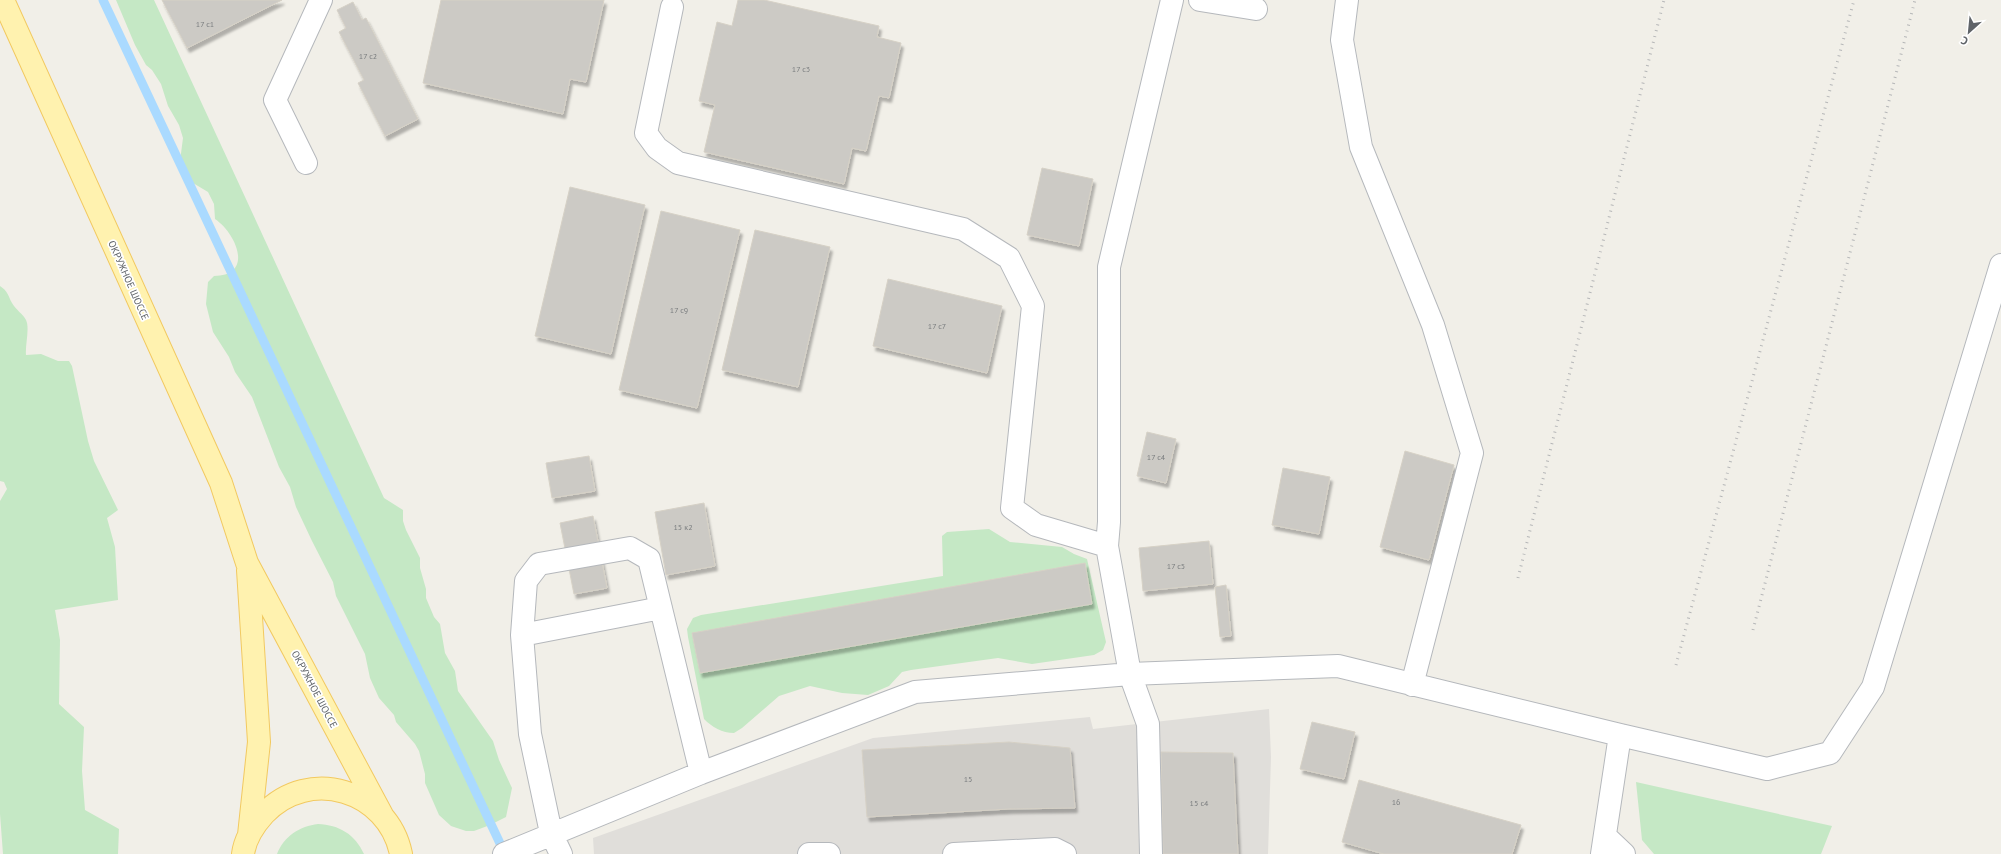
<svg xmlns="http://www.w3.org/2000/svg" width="2001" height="854" font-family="'PT Sans',sans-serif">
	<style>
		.industrial { fill: #e0deda }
		.green { fill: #c5e8c5 }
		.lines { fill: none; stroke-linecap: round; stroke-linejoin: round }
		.stream { stroke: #aadaff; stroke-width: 9 }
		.building { fill: #cccac5; stroke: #d6d1c6; filter: url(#shadow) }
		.minor-casing { stroke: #b5b8bc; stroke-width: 24 }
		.major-casing { stroke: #f2c960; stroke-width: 24 }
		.minor { stroke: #fff; stroke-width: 22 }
		.major { stroke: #fff2af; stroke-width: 22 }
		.rail { stroke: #b6b7b8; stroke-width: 3; stroke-dasharray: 1 5; stroke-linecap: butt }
		.labels { text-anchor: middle; stroke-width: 3.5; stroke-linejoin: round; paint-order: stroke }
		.number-label { font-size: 8px; fill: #7a7d7f }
		.street-label { font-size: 10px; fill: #5f6368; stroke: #fff }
	</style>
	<defs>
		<filter id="shadow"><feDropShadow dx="2.5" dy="4.5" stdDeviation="1" flood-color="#0004"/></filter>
	</defs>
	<rect width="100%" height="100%" fill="#f1efe8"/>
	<path class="industrial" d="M 1269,709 L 1271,757 L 1268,854 L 594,854 L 593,838 L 873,738 L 1090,717 L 1093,729 Z"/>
	<path class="green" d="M 116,0 L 154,0 L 384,498 L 403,510 L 403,521 L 406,530 L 420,558 L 420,568 L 426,589 L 426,598 L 434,617 L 440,624 L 445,653 L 455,671 L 458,691 L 493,741 L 499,760 L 512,788 L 506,817 L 490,825 L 474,831 L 466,831 L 451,826 L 439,815 L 425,783 L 425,774 L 419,751 L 415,744 L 396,722 L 394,715 L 379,698 L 370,678 L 365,654 L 336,596 L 333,582 L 312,541 L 296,507 L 290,487 L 279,467 L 252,397 L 235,372 L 229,357 L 213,332 L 206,304 L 208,282 L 214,276 C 254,276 237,234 215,219 L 214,204 L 208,192 L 193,183 L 183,169 L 180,161 L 183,138 L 179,125 L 168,106 L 161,84 L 152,70 L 146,65 L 135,45 Z
		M 0,286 C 8,291 8,296 12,303 C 16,310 23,314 26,320 C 30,328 25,345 26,355 L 41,354 L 58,361 L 69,361 L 72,366 L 88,441 L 94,461 L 118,510 L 107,518 L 115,547 L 118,600 L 55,610 L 60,640 L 59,704 L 84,727 L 82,771 L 85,810 L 119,829 L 118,854 L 3,854 L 0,814 L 0,501 L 7,489 L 4,482 L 0,481 Z
		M 989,529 L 1010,542 L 1062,547 L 1074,554 L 1087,559 L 1106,642 L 1103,650 L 1094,655 L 1032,664 L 998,658 L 911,670 L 902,672 L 889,686 L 868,695 L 842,693 L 810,686 L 779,696 L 742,728 L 734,733 C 722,733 712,727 704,719 L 688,637 L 687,629 L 693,618 L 701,615 L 943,576 L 942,536 L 947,532 Z
		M 1636,782 L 1832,826 L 1821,854 L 1654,854 L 1642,840 Z
		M 318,824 C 339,825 355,834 364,854 L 277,854 C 284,836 300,826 318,824 Z"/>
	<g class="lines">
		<path class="stream" d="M 103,0 L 505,854"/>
	</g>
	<path class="building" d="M 162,0 L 282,0 L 187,48 Z
		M 441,0 L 604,0 L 586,82 L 570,79 L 563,114 L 423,83 Z
		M 738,0 L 764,0 L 879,26 L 877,37 L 901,43 L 889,98 L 879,96 L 866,151 L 852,148 L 844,184 L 704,152 L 715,105 L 699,101 L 717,22 L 732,26 Z
		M 353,2 L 362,20 L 366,18 L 418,119 L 385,136 L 358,83 L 364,80 L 339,32 L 346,28 L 337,10 Z
		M 1042,168 L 1093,179 L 1079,246 L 1027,235 Z
		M 570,187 L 645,205 L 611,354 L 535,336 Z
		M 661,211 L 740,230 L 697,408 L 619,390 Z
		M 755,230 L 830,247 L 798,387 L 722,370 Z
		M 888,279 L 1002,306 L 987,373 L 873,346 Z
		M 1147,432 L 1176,439 L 1166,483 L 1137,476 Z
		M 1405,451 L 1454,465 L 1429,560 L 1380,547 Z
		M 589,456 L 595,491 L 552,498 L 546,463 Z
		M 1283,468 L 1330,477 L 1319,534 L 1272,525 Z
		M 704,503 L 715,566 L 666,575 L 655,512 Z
		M 593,516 L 607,588 L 574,594 L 560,523 Z
		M 1209,541 L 1213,584 L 1143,591 L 1139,548 Z
		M 1085,563 L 1092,604 L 700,673 L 692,633 Z
		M 1226,585 L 1231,636 L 1220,637 L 1215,587 Z
		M 1312,722 L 1355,732 L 1344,779 L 1300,769 Z
		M 1009,742 L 1070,748 L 1075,808 L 1009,809 L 867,817 L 862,750 Z
		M 1161,752 L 1233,753 L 1238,854 L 1163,854 Z
		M 1359,780 L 1521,825 L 1512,854 L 1384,854 L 1342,842 Z"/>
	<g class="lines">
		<defs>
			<path id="minor" d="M 1200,0 L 1256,9
				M 1347,0 L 1342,40 L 1361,147 L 1433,325 L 1472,453 L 1412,685
				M 672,7 L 646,133 L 657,148 L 678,163 L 963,229 L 1009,258 L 1033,306 L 1012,508 L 1036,525 L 1107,546 L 1130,674 L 1148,724 L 1151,854
				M 306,163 L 275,100 L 321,0
				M 1107,546 L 1109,522 L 1109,267 L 1172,0
				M 522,635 L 661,608
				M 1605,836 L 1624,854
				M 504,854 L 701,773 L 915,692 L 1130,674 L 1338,666 L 1620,735 L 1767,769 L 1830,753 L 1873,687 L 2001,265
				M 561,854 L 551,833 L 530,734 L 522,635 L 526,581 L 539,564 L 630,548 L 649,559 L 701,773
				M 809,854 L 829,854
				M 954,854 L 1055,849 L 1065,854
				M 1602,854 L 1620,735"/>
			<path id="major" d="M 3,0 L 221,483 L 247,563 L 382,815
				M 248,570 L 259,742 L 249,835
				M 243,854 C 245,839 254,825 264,814 C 309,766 388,790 401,854"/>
		</defs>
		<use href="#minor" class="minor-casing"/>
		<use href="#major" class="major-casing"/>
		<use href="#minor" class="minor"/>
		<use href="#major" class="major"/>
		<path class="rail" d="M 1518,578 L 1664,0
			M 1753,630 L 1915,0
			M 1676,665 L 1854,0"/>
	</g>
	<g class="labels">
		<g class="number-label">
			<text x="205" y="27">17 с1</text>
			<text x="368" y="59">17 с2</text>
			<text x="801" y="72">17 с3</text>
			<text x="679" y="313">17 с9</text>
			<text x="937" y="329">17 с7</text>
			<text x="1156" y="460">17 с4</text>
			<text x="683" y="530">15 к2</text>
			<text x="1176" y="569">17 с5</text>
			<text x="968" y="782">15</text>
			<text x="1396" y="805">16</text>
			<text x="1199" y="806">15 с4</text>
		</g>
		<g class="street-label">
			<text transform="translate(129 280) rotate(66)" y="4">ОКРУЖНОЕ ШОССЕ</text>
			<text transform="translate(315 689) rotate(62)" y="4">ОКРУЖНОЕ ШОССЕ</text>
		</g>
	</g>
	<g transform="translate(1969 32) rotate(207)" stroke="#ffffff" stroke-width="3" paint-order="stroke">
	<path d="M0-3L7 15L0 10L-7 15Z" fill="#5f6368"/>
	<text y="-6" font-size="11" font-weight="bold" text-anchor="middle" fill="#5f6368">С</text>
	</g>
</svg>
